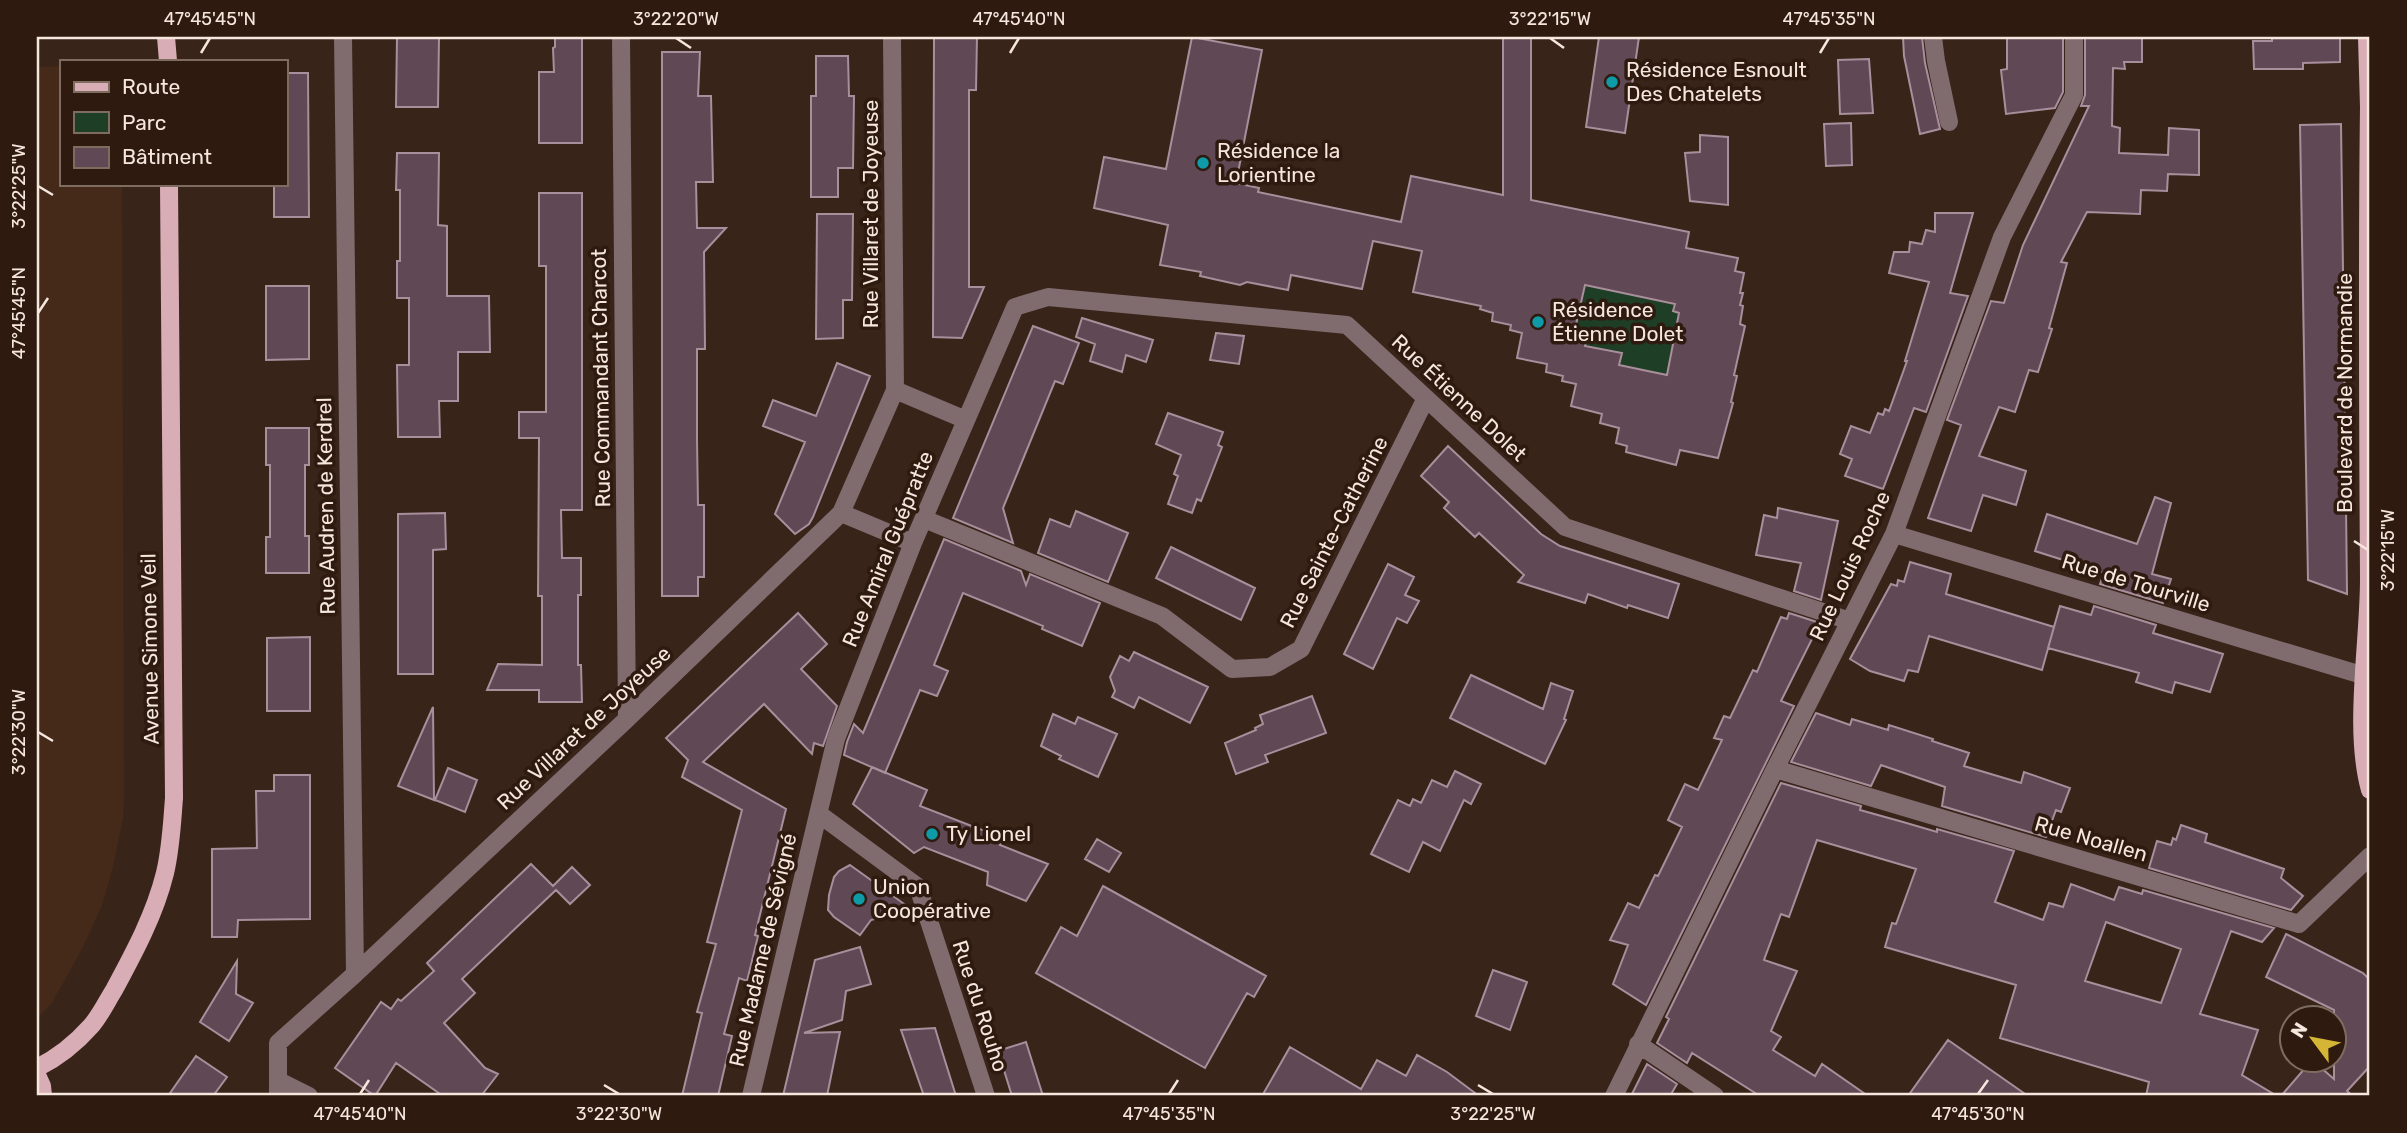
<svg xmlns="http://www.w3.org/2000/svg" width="2407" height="1133" font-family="Rubik,sans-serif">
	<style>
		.built { fill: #452a1a }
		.green { fill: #1e3e25 }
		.building { fill: #604855; stroke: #a98e9c; stroke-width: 2; fill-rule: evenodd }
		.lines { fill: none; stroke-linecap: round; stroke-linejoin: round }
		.minor { stroke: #806b6f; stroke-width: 18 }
		.major { stroke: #d8adb6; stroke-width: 18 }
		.ticks { fill: none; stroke: #f5e6de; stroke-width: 2.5 }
		.culture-dot { fill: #0f9aa8; stroke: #2e1a0e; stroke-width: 2.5 }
		.labels { text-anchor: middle; stroke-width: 7; stroke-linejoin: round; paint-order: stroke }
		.poi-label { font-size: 21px; fill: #f5e6de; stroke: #2e1a0e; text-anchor: start }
		.street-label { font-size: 21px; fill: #f5e6de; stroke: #2e1a0e }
		.neatline { fill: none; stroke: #f5e6de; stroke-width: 2.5 }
		.ticks-label { font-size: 18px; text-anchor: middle; fill: #f5e6de }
	</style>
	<rect width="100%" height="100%" fill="#382418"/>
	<path class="built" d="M 61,66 L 61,184 L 122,184 L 124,794 L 123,819 L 112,871 L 102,905 L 83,947 L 52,1003 L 37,1018 L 37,67 Z"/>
	<path class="green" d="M 1522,272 L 1675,304 L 1673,311 L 1679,313 L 1687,366 L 1627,393 L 1633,368 L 1619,365 L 1621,353 L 1585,346 L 1588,331 L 1575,329 L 1578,315 Z"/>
	<path class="building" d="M 397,37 L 439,37 L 438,107 L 396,107 Z
		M 555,37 L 582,37 L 582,143 L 539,143 L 539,72 L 554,72 L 553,48 L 555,47 Z
		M 934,37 L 977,37 L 976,90 L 969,90 L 969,287 L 984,287 L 962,338 L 933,337 Z
		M 1192,37 L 1262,50 L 1236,183 L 1259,188 L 1258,192 L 1401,222 L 1411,176 L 1503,195 L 1503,37 L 1531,37 L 1531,200 L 1689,232 L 1686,248 L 1738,258 L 1735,271 L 1744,273 L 1740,293 L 1743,293 L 1740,305 L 1743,306 L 1740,324 L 1745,326 L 1734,375 L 1737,376 L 1731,402 L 1733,403 L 1718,458 L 1680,450 L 1676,465 L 1626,452 L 1627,446 L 1616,443 L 1619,428 L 1600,423 L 1602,414 L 1571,406 L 1576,384 L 1562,381 L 1563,376 L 1546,372 L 1547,364 L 1517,358 L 1522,333 L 1510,330 L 1511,325 L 1492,321 L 1493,313 L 1480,309 L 1481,306 L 1413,292 L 1422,251 L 1373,241 L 1362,289 L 1291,275 L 1288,290 L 1247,282 L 1240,285 L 1200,276 L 1201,272 L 1160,265 L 1168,225 L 1094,208 L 1104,157 L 1166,169 ZM 1585,285 L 1675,304 L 1673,311 L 1679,313 L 1667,375 L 1619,365 L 1622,353 L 1585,346 L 1588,331 L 1575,329 Z
		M 1599,37 L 1639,37 L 1625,133 L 1586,127 Z
		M 1903,37 L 1922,37 L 1925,63 L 1940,129 L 1920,134 L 1904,56 Z
		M 2007,37 L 2063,37 L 2063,92 L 2055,108 L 2006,114 L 2001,70 L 2007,69 Z
		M 2085,37 L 2142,37 L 2142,62 L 2124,62 L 2125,69 L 2113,68 L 2112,126 L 2120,128 L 2119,153 L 2168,155 L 2169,128 L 2199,130 L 2199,175 L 2168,174 L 2167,191 L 2141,190 L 2140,214 L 2087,212 L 2061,262 L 2067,263 L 2049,328 L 2052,329 L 2038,372 L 2029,370 L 2015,412 L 1999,407 L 1979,456 L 2026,471 L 2016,505 L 1983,495 L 1971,531 L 1928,518 L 1961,425 L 1947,420 L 1991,301 L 2004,303 L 2023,245 L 2089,106 L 2081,106 L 2085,95 Z
		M 2272,37 L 2340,37 L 2340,62 L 2303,63 L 2303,69 L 2254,69 L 2253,41 L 2272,41 Z
		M 662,52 L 700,52 L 698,96 L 711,96 L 713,182 L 696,182 L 697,228 L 726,228 L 704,252 L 705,349 L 697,349 L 697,439 L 698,505 L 704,505 L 704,577 L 698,577 L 698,596 L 662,596 Z
		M 816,56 L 848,56 L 849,96 L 854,96 L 853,168 L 838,168 L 838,197 L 811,197 L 811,96 L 816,96 Z
		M 1869,59 L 1873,113 L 1840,114 L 1838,60 Z
		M 285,73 L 308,73 L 309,217 L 274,217 L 274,184 L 285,184 Z
		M 1851,123 L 1852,165 L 1826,166 L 1824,124 Z
		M 2341,124 L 2345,416 L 2347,594 L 2308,580 L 2300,125 Z
		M 1700,135 L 1728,137 L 1728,205 L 1690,201 L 1685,153 L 1700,152 Z
		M 397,153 L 439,153 L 438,225 L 447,226 L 447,296 L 489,296 L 490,352 L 458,352 L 458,401 L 439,401 L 440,437 L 398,437 L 397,365 L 409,365 L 409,298 L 397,298 L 397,261 L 400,261 L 400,190 L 396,190 Z
		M 539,193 L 582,193 L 582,510 L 561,510 L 562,558 L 581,558 L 581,595 L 578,595 L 578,665 L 581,665 L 582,702 L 539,702 L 539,690 L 487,690 L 498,664 L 542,665 L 542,596 L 538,596 L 539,438 L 519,438 L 519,412 L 546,412 L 546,266 L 539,266 Z
		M 1935,213 L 1973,213 L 1950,293 L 1968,296 L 1926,412 L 1914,408 L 1883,489 L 1845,476 L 1852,459 L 1840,454 L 1851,426 L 1870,433 L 1878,413 L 1883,415 L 1885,409 L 1889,411 L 1907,361 L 1905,361 L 1929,282 L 1889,273 L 1894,252 L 1909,252 L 1910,242 L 1922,244 L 1926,230 L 1935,232 Z
		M 817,214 L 853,214 L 852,300 L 843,300 L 843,338 L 816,339 Z
		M 266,286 L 309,286 L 309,359 L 266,360 Z
		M 1082,318 L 1153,340 L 1146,362 L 1126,355 L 1122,372 L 1090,361 L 1095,344 L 1076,337 Z
		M 1033,326 L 1079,343 L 1063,384 L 1055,381 L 1003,508 L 1013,543 L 953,518 Z
		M 1216,333 L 1244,336 L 1239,364 L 1210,360 Z
		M 837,363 L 870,376 L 813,517 L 809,524 L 795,534 L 775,514 L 805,442 L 763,426 L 773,400 L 816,416 Z
		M 1168,413 L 1223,432 L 1218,445 L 1222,447 L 1201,501 L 1197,499 L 1192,513 L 1168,504 L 1178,476 L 1174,474 L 1181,455 L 1156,444 Z
		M 266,428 L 309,428 L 309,465 L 305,465 L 305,536 L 309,536 L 309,573 L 266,573 L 266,537 L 270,537 L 270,465 L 266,465 Z
		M 1448,446 L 1541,534 L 1560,546 L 1679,584 L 1668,618 L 1628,605 L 1627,608 L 1588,594 L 1585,603 L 1518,582 L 1524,575 L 1479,533 L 1475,537 L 1444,508 L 1449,502 L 1421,476 Z
		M 2155,497 L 2171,503 L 2152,574 L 2171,579 L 2163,603 L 2100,584 L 2104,573 L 2035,551 L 2047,514 L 2137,544 Z
		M 1778,508 L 1838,521 L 1821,600 L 1794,591 L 1801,563 L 1756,555 L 1764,515 L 1777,518 Z
		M 1076,511 L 1128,533 L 1108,582 L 1038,553 L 1050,519 L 1070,527 Z
		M 445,513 L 446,549 L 433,550 L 433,674 L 398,674 L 398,514 Z
		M 944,539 L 1021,571 L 1026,585 L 1030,574 L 1100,603 L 1082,646 L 1042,629 L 1043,626 L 963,593 L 934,665 L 948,671 L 937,696 L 920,690 L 885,773 L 844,755 L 847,742 L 854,724 L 863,733 Z
		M 1171,547 L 1255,588 L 1241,620 L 1156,578 Z
		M 1910,562 L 1951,574 L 1946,594 L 2054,627 L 2042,670 L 1929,636 L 1918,672 L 1908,670 L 1904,681 L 1870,671 L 1850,659 L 1891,584 L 1897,586 L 1898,580 L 1904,582 Z
		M 1388,564 L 1414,577 L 1405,595 L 1419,601 L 1407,623 L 1397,618 L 1373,669 L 1344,654 Z
		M 2060,606 L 2091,615 L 2094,606 L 2156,625 L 2153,633 L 2223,654 L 2210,692 L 2175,682 L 2172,693 L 2136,682 L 2139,673 L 2048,648 Z
		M 798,613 L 827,644 L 801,669 L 837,706 L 823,746 L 814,743 L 812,754 L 764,704 L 703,762 L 786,809 L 755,935 L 758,936 L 747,981 L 739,978 L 724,1034 L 732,1036 L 718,1096 L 682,1096 L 702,1013 L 697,1012 L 716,944 L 707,942 L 742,810 L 682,777 L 688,760 L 666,738 Z
		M 1789,613 L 1817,622 L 1814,635 L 1781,701 L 1794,706 L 1646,1005 L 1613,984 L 1628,945 L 1610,940 L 1628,903 L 1639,908 L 1655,875 L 1658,876 L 1682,827 L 1668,820 L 1685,784 L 1698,790 L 1722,740 L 1714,738 L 1724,716 L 1730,718 L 1753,670 L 1757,672 L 1781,617 L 1787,619 Z
		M 310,637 L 310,711 L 267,711 L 267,638 Z
		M 1134,652 L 1208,687 L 1190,723 L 1139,697 L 1134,708 L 1112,697 L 1115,691 L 1110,677 L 1120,656 L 1129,661 Z
		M 1471,675 L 1543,709 L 1551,683 L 1573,691 L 1564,719 L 1566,720 L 1545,764 L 1450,718 Z
		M 1312,696 L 1326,733 L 1265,755 L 1268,762 L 1236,774 L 1225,743 L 1256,730 L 1255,728 L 1263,724 L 1260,715 Z
		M 433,707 L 434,800 L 398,786 Z
		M 1816,713 L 1850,725 L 1852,719 L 1888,730 L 1889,725 L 1933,739 L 1932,741 L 1969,753 L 1964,766 L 2021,783 L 2024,772 L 2070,788 L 2061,812 L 2056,810 L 2046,837 L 1942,806 L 1945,787 L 1881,765 L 1871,786 L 1791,762 Z
		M 1053,714 L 1075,724 L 1078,717 L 1117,734 L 1098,777 L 1059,759 L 1061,756 L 1041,746 Z
		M 872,767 L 927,790 L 920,806 L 1003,838 L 1000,845 L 1048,864 L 1026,901 L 987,885 L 988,872 L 924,847 L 914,853 L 853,804 Z
		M 448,768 L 477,780 L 465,812 L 435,800 Z
		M 1455,771 L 1481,784 L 1471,804 L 1464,800 L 1440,851 L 1423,842 L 1409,872 L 1371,854 L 1398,800 L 1410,806 L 1413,799 L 1421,803 L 1432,780 L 1447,787 Z
		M 274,775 L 310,775 L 310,919 L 238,920 L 237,937 L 212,937 L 212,849 L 257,848 L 256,791 L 274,791 Z
		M 1781,783 L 1861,806 L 1860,810 L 1903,822 L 1937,832 L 1937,829 L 2014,851 L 1995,902 L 2043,920 L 2049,903 L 2063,907 L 2071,884 L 2114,900 L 2119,887 L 2142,894 L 2143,890 L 2274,928 L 2262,942 L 2231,931 L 2200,1014 L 2258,1030 L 2242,1075 L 2277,1096 L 2146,1096 L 2149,1082 L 2000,1038 L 2016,985 L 1885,947 L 1892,923 L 1896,924 L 1916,869 L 1817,840 L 1789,917 L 1781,914 L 1764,960 L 1797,971 L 1771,1031 L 1781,1037 L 1773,1050 L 1815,1076 L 1822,1064 L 1868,1096 L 1760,1096 L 1692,1053 L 1687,1063 L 1657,1043 L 1669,1019 L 1666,1017 ZM 2106,922 L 2181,949 L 2161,1003 L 2085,981 Z
		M 2181,825 L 2207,834 L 2205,842 L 2284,869 L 2281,878 L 2303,896 L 2291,910 L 2149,868 L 2157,841 L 2171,845 L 2173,838 L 2176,840 Z
		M 1097,839 L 1121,853 L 1109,872 L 1085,859 Z
		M 531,864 L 553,886 L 572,867 L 590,885 L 570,904 L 556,890 L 462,979 L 475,993 L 444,1023 L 485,1068 L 498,1074 L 481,1096 L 443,1096 L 396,1063 L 375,1096 L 335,1068 L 381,1002 L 391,1009 L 398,999 L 401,1001 L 434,971 L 427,963 Z
		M 850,865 L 889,893 L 911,909 L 871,920 L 860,935 L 834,917 L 828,910 L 829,895 L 834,877 L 839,871 Z
		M 1103,886 L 1266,976 L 1254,997 L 1247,993 L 1205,1068 L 1036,973 L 1061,927 L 1077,936 Z
		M 2286,934 L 2363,973 L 2370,980 L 2370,1066 L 2347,1091 L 2353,1096 L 2281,1096 L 2312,1060 L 2334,1079 L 2334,1010 L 2266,977 Z
		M 860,947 L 871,984 L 846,991 L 842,1020 L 804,1033 L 840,1032 L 827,1096 L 783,1096 L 815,960 Z
		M 237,961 L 236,994 L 253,1003 L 229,1041 L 200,1022 Z
		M 1493,970 L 1527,982 L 1510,1030 L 1476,1016 Z
		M 935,1028 L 941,1048 L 956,1096 L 924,1096 L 901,1030 Z
		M 1948,1040 L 2028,1096 L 1908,1096 Z
		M 1026,1042 L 1043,1096 L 1012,1096 L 998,1051 Z
		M 1290,1047 L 1361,1089 L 1377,1060 L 1406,1076 L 1417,1055 L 1447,1072 L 1479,1096 L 1262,1096 Z
		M 196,1056 L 227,1077 L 213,1096 L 168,1096 Z
		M 1647,1064 L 1677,1084 L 1670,1096 L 1631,1096 Z"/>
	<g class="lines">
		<path class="minor" d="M 343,37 L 355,974
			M 621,37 L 627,719
			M 1933,37 L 1936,61 L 1949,122
			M 895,390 L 966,420
			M 841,513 L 913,543
			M 924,519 L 1162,616 L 1232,669 L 1270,667 L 1301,649 L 1426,398
			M 1894,534 L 2365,676
			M 1775,769 L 2299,924 L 2370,856
			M 819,814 L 918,887 L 986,1096
			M 1638,1044 L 1715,1096
			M 279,1081 L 309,1096
			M 278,1096 L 278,1043 L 355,974 L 627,719 L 841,513 L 895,390 L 892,37
			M 751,1096 L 836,739 L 913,543 L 1015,307 L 1048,297 L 1347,325 L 1565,527 L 1850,621
			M 1614,1096 L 1775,769 L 1894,534 L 2002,237 L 2074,95 L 2074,37"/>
		<path class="major" d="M 166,37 L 168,61
			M 2367,37 L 2369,107 C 2367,264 2368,422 2369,579 C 2369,644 2353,729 2370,790
			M 37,1068 C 57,1058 76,1043 91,1026 C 100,1016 107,1001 114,990 C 134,953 155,914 165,873 C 171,848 172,823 174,798 L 169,184
			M 37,1075 L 42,1086 L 43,1096"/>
	</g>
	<path class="ticks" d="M 676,38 L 691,48M 1550,38 L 1564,48M 201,53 L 210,38M 1010,53 L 1019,38M 1820,53 L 1829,38M 38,186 L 53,195M 38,313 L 48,298M 2354,541 L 2368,550M 38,732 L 53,741M 604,1085 L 619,1094M 1478,1085 L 1493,1094M 360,1094 L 369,1080M 1169,1094 L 1178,1080M 1978,1094 L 1988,1080"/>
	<g class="culture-dot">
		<circle cx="1612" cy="82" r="7"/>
		<circle cx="1203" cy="163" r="7"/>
		<circle cx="1538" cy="322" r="7"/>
		<circle cx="932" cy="834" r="7"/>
		<circle cx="859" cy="899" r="7"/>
	</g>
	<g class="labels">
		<g class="poi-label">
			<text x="1626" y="77">Résidence Esnoult<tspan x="1626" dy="24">Des Chatelets</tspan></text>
			<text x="1217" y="158">Résidence la<tspan x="1217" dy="24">Lorientine</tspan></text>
			<text x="1552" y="317">Résidence<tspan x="1552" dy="24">Étienne Dolet</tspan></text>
			<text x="946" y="841">Ty Lionel</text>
			<text x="873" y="894">Union<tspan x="873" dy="24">Coopérative</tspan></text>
		</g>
		<g class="street-label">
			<text transform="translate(871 214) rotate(-90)" y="7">Rue Villaret de Joyeuse</text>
			<text transform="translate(601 378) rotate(-91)" y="7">Rue Commandant Charcot</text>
			<text transform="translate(2345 393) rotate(-90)" y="7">Boulevard de Normandie</text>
			<text transform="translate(1459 398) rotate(43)" y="7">Rue Étienne Dolet</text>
			<text transform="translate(326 506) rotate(-91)" y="7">Rue Audren de Kerdrel</text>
			<text transform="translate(1334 532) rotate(-63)" y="7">Rue Sainte-Catherine</text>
			<text transform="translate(888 549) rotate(-68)" y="7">Rue Amiral Guépratte</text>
			<text transform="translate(1850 566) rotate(-65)" y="7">Rue Louis Roche</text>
			<text transform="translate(2136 583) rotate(17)" y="7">Rue de Tourville</text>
			<text transform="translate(150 649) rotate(-91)" y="7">Avenue Simone Veil</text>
			<text transform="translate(584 728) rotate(-43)" y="7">Rue Villaret de Joyeuse</text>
			<text transform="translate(2091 839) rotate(16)" y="7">Rue Noallen</text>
			<text transform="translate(763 950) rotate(-77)" y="7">Rue Madame de Sévigné</text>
			<text transform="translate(980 1006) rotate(72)" y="7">Rue du Rouho</text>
		</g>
	</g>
	<rect width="2407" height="1133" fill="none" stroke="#2e1a0e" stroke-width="77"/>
	<rect x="60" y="60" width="228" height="126" fill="#2e1a0e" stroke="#7e6c61" stroke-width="2"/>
	<rect x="74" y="82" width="35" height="10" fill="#d8adb6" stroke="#7e6c61" stroke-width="2"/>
	<text x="122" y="94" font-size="21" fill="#f5e6de">Route</text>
	<rect x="74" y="112" width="35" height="21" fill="#1e3e25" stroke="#7e6c61" stroke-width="2"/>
	<text x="122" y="130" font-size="21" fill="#f5e6de">Parc</text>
	<rect x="74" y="147" width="35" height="21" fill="#604855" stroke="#7e6c61" stroke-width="2"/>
	<text x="122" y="164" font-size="21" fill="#f5e6de">Bâtiment</text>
	<g transform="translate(2313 1039) rotate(302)"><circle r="33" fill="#2e1a0e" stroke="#7e6c61" stroke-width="2"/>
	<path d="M0-5L12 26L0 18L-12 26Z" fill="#d5b535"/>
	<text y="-10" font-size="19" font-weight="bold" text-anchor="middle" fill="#f5e6de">N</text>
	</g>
	<rect x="38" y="38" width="2330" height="1056" class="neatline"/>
	<g class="ticks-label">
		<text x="210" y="25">47°45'45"N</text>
		<text x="676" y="25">3°22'20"W</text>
		<text x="1019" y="25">47°45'40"N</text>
		<text x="1550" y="25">3°22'15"W</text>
		<text x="1829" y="25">47°45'35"N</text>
		<text transform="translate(19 186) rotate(-90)" y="6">3°22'25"W</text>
		<text transform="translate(19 313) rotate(-90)" y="6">47°45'45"N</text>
		<text transform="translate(2388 550) rotate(-90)" y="6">3°22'15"W</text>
		<text transform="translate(19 732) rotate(-90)" y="6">3°22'30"W</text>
		<text x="360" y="1120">47°45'40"N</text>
		<text x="619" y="1120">3°22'30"W</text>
		<text x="1169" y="1120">47°45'35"N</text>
		<text x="1493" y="1120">3°22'25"W</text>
		<text x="1978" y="1120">47°45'30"N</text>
	</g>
</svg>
